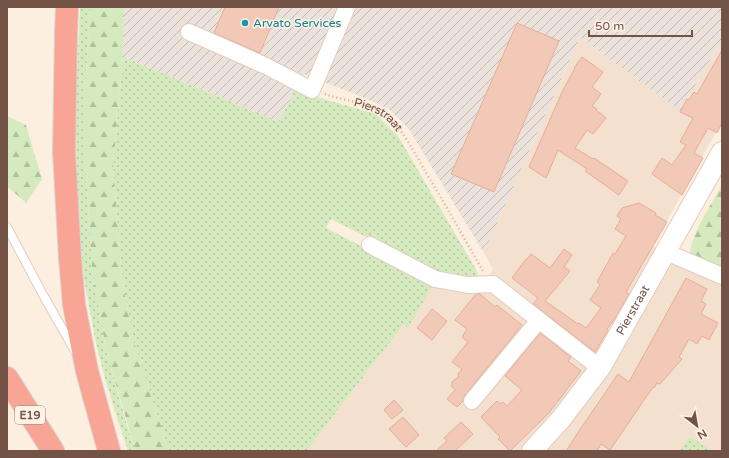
<svg xmlns="http://www.w3.org/2000/svg" width="729" height="458" font-family="'Varela Round',sans-serif">
	<style>
		.residential { fill: #f4e0cf }
		.industrial { fill: url(#industrial-furrows) }
		.grass { fill: url(#grass-dots) }
		.forest { fill: url(#forest-firs) }
		.building { fill: #f2c9b7; stroke: #e5ad98 }
		.lines { fill: none; stroke-linecap: round; stroke-linejoin: round }
		.service-casing { stroke: #e3ccbf; stroke-width: 10 }
		.minor-casing { stroke: #e3ccbf; stroke-width: 18 }
		.tertiary-casing { stroke: #e3ccbf; stroke-width: 22 }
		.motorway-casing { stroke: #dbd2cf; stroke-width: 24 }
		.path { stroke: #d7ac9b; stroke-width: 2.5; stroke-dasharray: 1 3; stroke-linecap: butt }
		.service { stroke: #fff; stroke-width: 8 }
		.minor { stroke: #fff; stroke-width: 16 }
		.tertiary { stroke: #fff; stroke-width: 20 }
		.motorway { stroke: #f9a595; stroke-width: 22 }
		.culture-dot { fill: #0f9aa8; stroke: #fff3e7; stroke-width: 1.5 }
		.labels { text-anchor: middle; stroke-width: 3; stroke-linejoin: round; paint-order: stroke }
		.shield { fill: #fff3e7; stroke: #9e8377; stroke-width: 1 }
		.shield-label { font-size: 11px; font-weight: bold; fill: #745347 }
		.culture-label { font-size: 12px; fill: #0d838f; stroke: #fff3e7; text-anchor: start }
		.street-label { font-size: 12px; fill: #745347; stroke: #fff3e7 }
	</style>
	<defs>
		<pattern id="industrial-furrows" width="10" height="10" patternUnits="userSpaceOnUse"><rect width="10" height="10" fill="#ebe2dc"/><path d="M-1 1l2-2M0 10L10 0M9 11l2-2" fill="none" stroke="#c3bab4"/></pattern>
		<pattern id="grass-dots" width="8" height="8" patternUnits="userSpaceOnUse"><rect width="8" height="8" fill="#d5eabf"/><path d="M2 2h.1M6 6h.1" fill="none" stroke="#b1c09d" stroke-width="1.8" stroke-linecap="round"/></pattern>
		<pattern id="forest-firs" width="22" height="20" patternUnits="userSpaceOnUse"><rect width="22" height="20" fill="#d5eabf"/><path d="M5 1l3.5 6h-7zM16 11l3.5 6h-7z" fill="#b1c09d"/></pattern>
	</defs>
	<rect width="100%" height="100%" fill="#fdefe0"/>
	<path class="residential" d="M 580,37 L 680,111 L 722,40 L 722,121 L 653,246 L 722,276 L 722,451 L 714,451 L 690,437 L 679,451 L 306,451 L 404,324 L 408,327 L 434,283 L 477,290 L 493,270 L 484,253 Z"/>
	<path class="industrial" d="M 124,7 L 722,7 L 722,40 L 680,111 L 580,37 L 484,253 L 409,129 L 389,109 L 360,96 L 303,74 L 279,122 L 123,57 Z"/>
	<path class="grass" d="M 80,7 L 90,7 L 85,92 L 85,159 L 92,268 L 106,350 L 128,429 L 136,451 L 128,451 L 113,405 L 104,375 L 96,343 L 84,279 L 78,221 L 75,124 Z
		M 123,57 L 279,122 L 295,90 L 327,100 L 376,114 L 398,136 L 478,273 L 475,280 L 443,276 L 331,219 L 326,228 L 434,283 L 408,328 L 404,324 L 306,451 L 169,451 L 133,339 L 122,278 L 113,166 Z
		M 690,437 L 714,451 L 679,451 Z"/>
	<path class="forest" d="M 90,7 L 124,7 L 123,57 L 113,166 L 122,278 L 133,339 L 169,451 L 136,451 L 129,429 L 106,350 L 92,268 L 85,159 L 85,92 Z
		M 7,116 L 26,125 L 42,179 L 26,203 L 7,186 Z
		M 722,185 L 722,270 L 690,257 C 689,237 712,203 722,185 Z"/>
	<path class="building" d="M 225,7 L 279,7 L 260,53 L 214,33 Z
		M 517,23 L 559,41 L 494,192 L 451,174 Z
		M 722,50 L 722,123 L 717,133 L 708,128 L 694,153 L 703,158 L 682,195 L 652,174 L 662,158 L 672,165 L 686,145 L 680,142 L 693,118 L 680,112 L 687,99 L 689,100 L 694,92 L 697,94 Z
		M 582,57 L 603,72 L 592,87 L 601,94 L 592,106 L 597,109 L 596,110 L 606,118 L 593,134 L 587,130 L 575,148 L 593,159 L 594,158 L 628,181 L 619,195 L 585,171 L 587,169 L 558,150 L 546,178 L 529,167 L 563,90 L 575,68 L 574,68 Z
		M 639,203 L 656,213 L 655,215 L 667,222 L 626,292 L 629,294 L 616,317 L 607,329 L 608,330 L 595,352 L 533,304 L 538,298 L 512,278 L 526,259 L 527,259 L 531,254 L 550,268 L 564,249 L 572,255 L 564,267 L 570,271 L 545,301 L 578,324 L 579,323 L 586,328 L 601,308 L 590,300 L 600,285 L 597,282 L 613,253 L 615,254 L 626,236 L 615,229 L 621,219 L 617,216 L 622,208 Z
		M 686,278 L 707,289 L 701,301 L 706,304 L 701,314 L 718,323 L 709,340 L 702,336 L 697,344 L 689,339 L 679,357 L 682,359 L 660,384 L 657,383 L 654,388 L 653,387 L 610,450 L 601,444 L 597,451 L 566,451 L 581,428 L 618,374 L 629,382 L 646,351 Z
		M 476,294 L 480,294 L 495,307 L 497,305 L 522,325 L 465,395 L 463,401 L 457,407 L 447,399 L 455,390 L 452,387 L 452,382 L 459,376 L 458,374 L 462,369 L 452,362 L 468,342 L 462,337 L 467,329 L 455,320 Z
		M 432,309 L 447,321 L 432,340 L 417,328 Z
		M 540,333 L 571,357 L 568,361 L 581,371 L 548,414 L 510,451 L 498,439 L 500,437 L 481,417 L 497,401 L 500,404 L 503,402 L 507,406 L 522,390 L 505,376 Z
		M 394,400 L 403,410 L 392,419 L 384,410 Z
		M 403,417 L 419,435 L 406,447 L 389,429 Z
		M 461,422 L 473,434 L 455,451 L 436,451 L 447,441 L 444,438 Z"/>
	<g class="lines">
		<defs>
			<path id="service" d="M 7,227 L 42,293 L 75,351"/>
			<path id="minor" d="M 189,32 L 266,66 L 312,90 L 347,7
				M 370,245 L 435,279 L 468,285 L 493,284 L 600,368
				M 666,252 L 722,276
				M 472,401 L 539,320"/>
			<g id="tertiary">
				<path id="s2" d="M 532,451 L 561,419 L 600,368 L 722,152"/>
			</g>
			<path id="motorway" d="M 67,7 L 66,34 L 64,152 L 70,258 L 74,305 L 87,371 L 109,451
				M 7,378 L 53,451"/>
		</defs>
		<use href="#service" class="service-casing"/>
		<use href="#minor" class="minor-casing"/>
		<use href="#tertiary" class="tertiary-casing"/>
		<use href="#motorway" class="motorway-casing"/>
		<path class="path" id="s1" d="M 325,94 C 344,101 372,103 388,116 C 401,127 416,155 425,171 C 445,204 464,238 483,271"/>
		<use href="#service" class="service"/>
		<use href="#minor" class="minor"/>
		<use href="#tertiary" class="tertiary"/>
		<use href="#motorway" class="motorway"/>
	</g>
	<circle class="culture-dot" cx="245" cy="23" r="4"/>
	<g class="labels">
		<rect class="shield" x="15" y="406" width="30" height="18" rx="3"/>
		<g class="shield-label">
			<text x="30" y="419">E19</text>
		</g>
		<g class="culture-label">
			<text x="253" y="27">Arvato Services</text>
		</g>
		<g class="street-label">
			<text dy="4" stroke="none"><textPath href="#s1" startOffset="58">Pierstraat</textPath></text>
			<text dy="4" stroke="none"><textPath href="#s2" startOffset="174">Pierstraat</textPath></text>
		</g>
	</g>
	<rect width="729" height="458" fill="none" stroke="#745347" stroke-width="16"/>
	<g transform="translate(697 426) rotate(149)" stroke="#fff3e7" stroke-width="3" paint-order="stroke">
	<path d="M0-3L7 15L0 10L-7 15Z" fill="#745347"/>
	<text y="-6" font-size="11" font-weight="bold" text-anchor="middle" fill="#745347">N</text>
	</g>
	<path d="M589 30v6h103v-6" fill="none" stroke="#745347" stroke-width="2"/>
	<text x="595" y="30" font-size="12" fill="#745347" stroke="#fff3e7" stroke-width="3" paint-order="stroke">50 m</text>
</svg>
